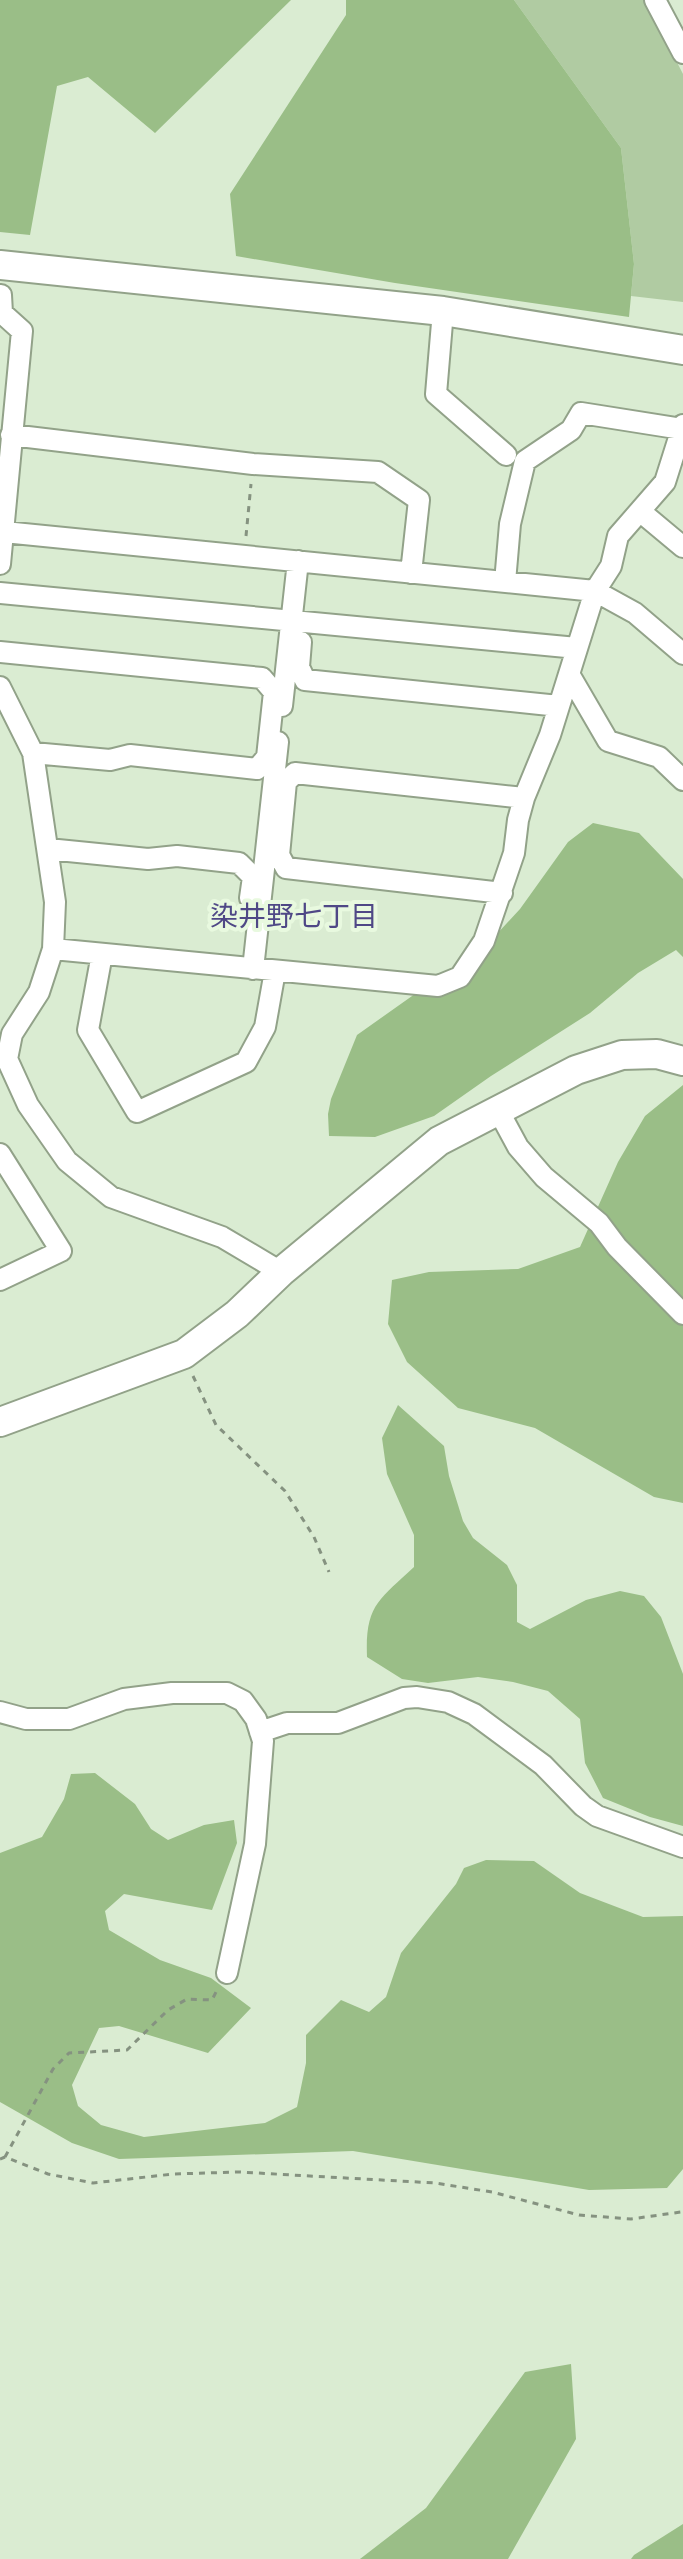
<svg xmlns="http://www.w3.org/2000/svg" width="683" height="2559" font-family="'DejaVu Sans','Noto Sans JP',sans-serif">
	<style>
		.green { fill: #b0cba2 }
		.forest { fill: #9abe87 }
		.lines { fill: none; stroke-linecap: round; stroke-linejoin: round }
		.street-casing { stroke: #92a289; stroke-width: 24 }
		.secondary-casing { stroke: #92a289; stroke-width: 32 }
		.path { stroke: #859280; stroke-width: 3; stroke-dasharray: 6 6; stroke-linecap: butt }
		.street { stroke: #fff; stroke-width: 20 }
		.secondary { stroke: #fff; stroke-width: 28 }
		.labels { text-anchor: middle; stroke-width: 8; stroke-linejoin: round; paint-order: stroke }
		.neighbourhood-label { font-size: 28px; fill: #4f4886; stroke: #e8f9df }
	</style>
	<rect width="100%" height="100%" fill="#daecd2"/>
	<path class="green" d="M 514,0 L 645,0 L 683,74 L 683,302 L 631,296 L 634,264 L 621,148 Z"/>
	<path class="forest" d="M 0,0 L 291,0 L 155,133 L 88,77 L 57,86 L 30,235 L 0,232 Z
		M 346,0 L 514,0 L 621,148 L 634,264 L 629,317 L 395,283 L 236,256 L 230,194 L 346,15 Z
		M 593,823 L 639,833 L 683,879 L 683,957 L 676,950 L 638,973 L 590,1013 L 491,1076 L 434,1116 L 375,1137 L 329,1136 L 328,1114 L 331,1099 L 357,1035 L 429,984 L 470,963 L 520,909 L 568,842 Z
		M 683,1085 L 683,1503 L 654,1497 L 535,1428 L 458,1408 L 407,1362 L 388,1324 L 392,1280 L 429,1272 L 518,1269 L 580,1247 L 618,1162 L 645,1116 Z
		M 398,1405 L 444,1446 L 449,1476 L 463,1521 L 473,1538 L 507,1565 L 517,1585 L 517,1622 L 530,1629 L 586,1600 L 620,1591 L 644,1596 L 661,1617 L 683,1674 L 683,1826 L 650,1817 L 603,1798 L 585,1763 L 580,1719 L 548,1691 L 513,1682 L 478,1677 L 428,1683 L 402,1679 L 367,1657 C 365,1605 379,1600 414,1567 L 414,1535 L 387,1474 L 382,1438 Z
		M 95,1773 L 135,1804 L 151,1829 L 168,1840 L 204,1825 L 234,1820 L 237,1843 L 212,1910 L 124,1894 L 105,1911 L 109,1930 L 160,1960 L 211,1978 L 251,2008 L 208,2053 L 119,2026 L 99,2028 L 72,2085 L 78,2106 L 101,2125 L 144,2137 L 265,2123 L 297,2107 L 306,2063 L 306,2035 L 341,2000 L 369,2012 L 386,1997 L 401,1953 L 456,1884 L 464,1868 L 486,1860 L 534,1861 L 580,1893 L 643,1917 L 683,1916 L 683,2169 L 667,2188 L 589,2190 L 353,2151 L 119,2159 L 72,2143 L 0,2102 L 0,1853 L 42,1837 L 64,1799 L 71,1774 Z
		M 571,2364 L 576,2439 L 508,2559 L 360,2559 L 426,2508 L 525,2372 Z
		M 683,2524 L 683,2559 L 631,2559 L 634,2555 Z"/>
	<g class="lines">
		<defs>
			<path id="street" d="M 655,0 L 683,53
				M 443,311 L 436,394 L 506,455
				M 11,435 L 253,464 L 378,472 L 419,500 L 411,573
				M 641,512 L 683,547
				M 4,532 L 595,591 L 635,613 L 683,654
				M 0,564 L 22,331 L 2,313 L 1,295
				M 505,582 L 510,524 L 525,461 L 571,430 L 581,413 L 682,429
				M 0,593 L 577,648
				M 301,642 L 299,667 L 305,680 L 559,706
				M 0,652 L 262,678 L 274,692 L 267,757 L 257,769 L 130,755 L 110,760 L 33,753
				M 569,674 L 608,741 L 659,757 L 683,780
				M 0,687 L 33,753 L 55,902 L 53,949 L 39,992 L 12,1034 L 7,1059 L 28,1105 L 67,1161 L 111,1197 L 222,1237 L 281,1272
				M 282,706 L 298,561
				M 48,849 L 148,859 L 177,856 L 239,863 L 253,877 L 250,898
				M 502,893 L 286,868 L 279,855 L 286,782 L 295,773 L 524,798
				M 53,949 L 438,986 L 460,977 L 484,941 L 514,853 L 518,820 L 524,798 L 550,735 L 595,591 L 611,566 L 618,536 L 665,482 L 683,425
				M 102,954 L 88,1030 L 137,1112 L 246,1062 L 265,1027 L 275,971
				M 253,969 L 278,742
				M 498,1110 L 518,1147 L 544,1177 L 599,1223 L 617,1247 L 683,1314
				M 0,1154 L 61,1251 L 0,1280
				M 0,1712 L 26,1719 L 69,1719 L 124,1699 L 172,1693 L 227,1693 L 243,1701 L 256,1719 L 263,1741 L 255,1844 L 227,1973
				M 260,1732 L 287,1723 L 338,1723 L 404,1698 L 417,1697 L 448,1702 L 474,1714 L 543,1765 L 583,1806 L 597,1816 L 683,1847"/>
			<path id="secondary" d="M 0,265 L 443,311 L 683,350
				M 0,1422 L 184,1354 L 237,1314 L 281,1272 L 439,1141 L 576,1070 L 622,1055 L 657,1054 L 683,1061"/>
		</defs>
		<use href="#street" class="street-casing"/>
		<use href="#secondary" class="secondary-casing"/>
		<path class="path" d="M 246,536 L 251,484
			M 193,1376 L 216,1425 L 285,1491 L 314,1537 L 329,1572
			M 5,2157 L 53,2069 L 69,2053 L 127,2050 L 168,2010 L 187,1999 L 212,2000 L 217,1990
			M 0,2159 L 5,2157 L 48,2174 L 93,2183 L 173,2174 L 239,2172 L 435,2183 L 492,2192 L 579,2215 L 631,2219 L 681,2212 L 683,2215"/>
		<use href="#street" class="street"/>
		<use href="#secondary" class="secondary"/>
	</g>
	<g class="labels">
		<g class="neighbourhood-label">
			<text x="294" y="926">染井野七丁目</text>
		</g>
	</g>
</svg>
